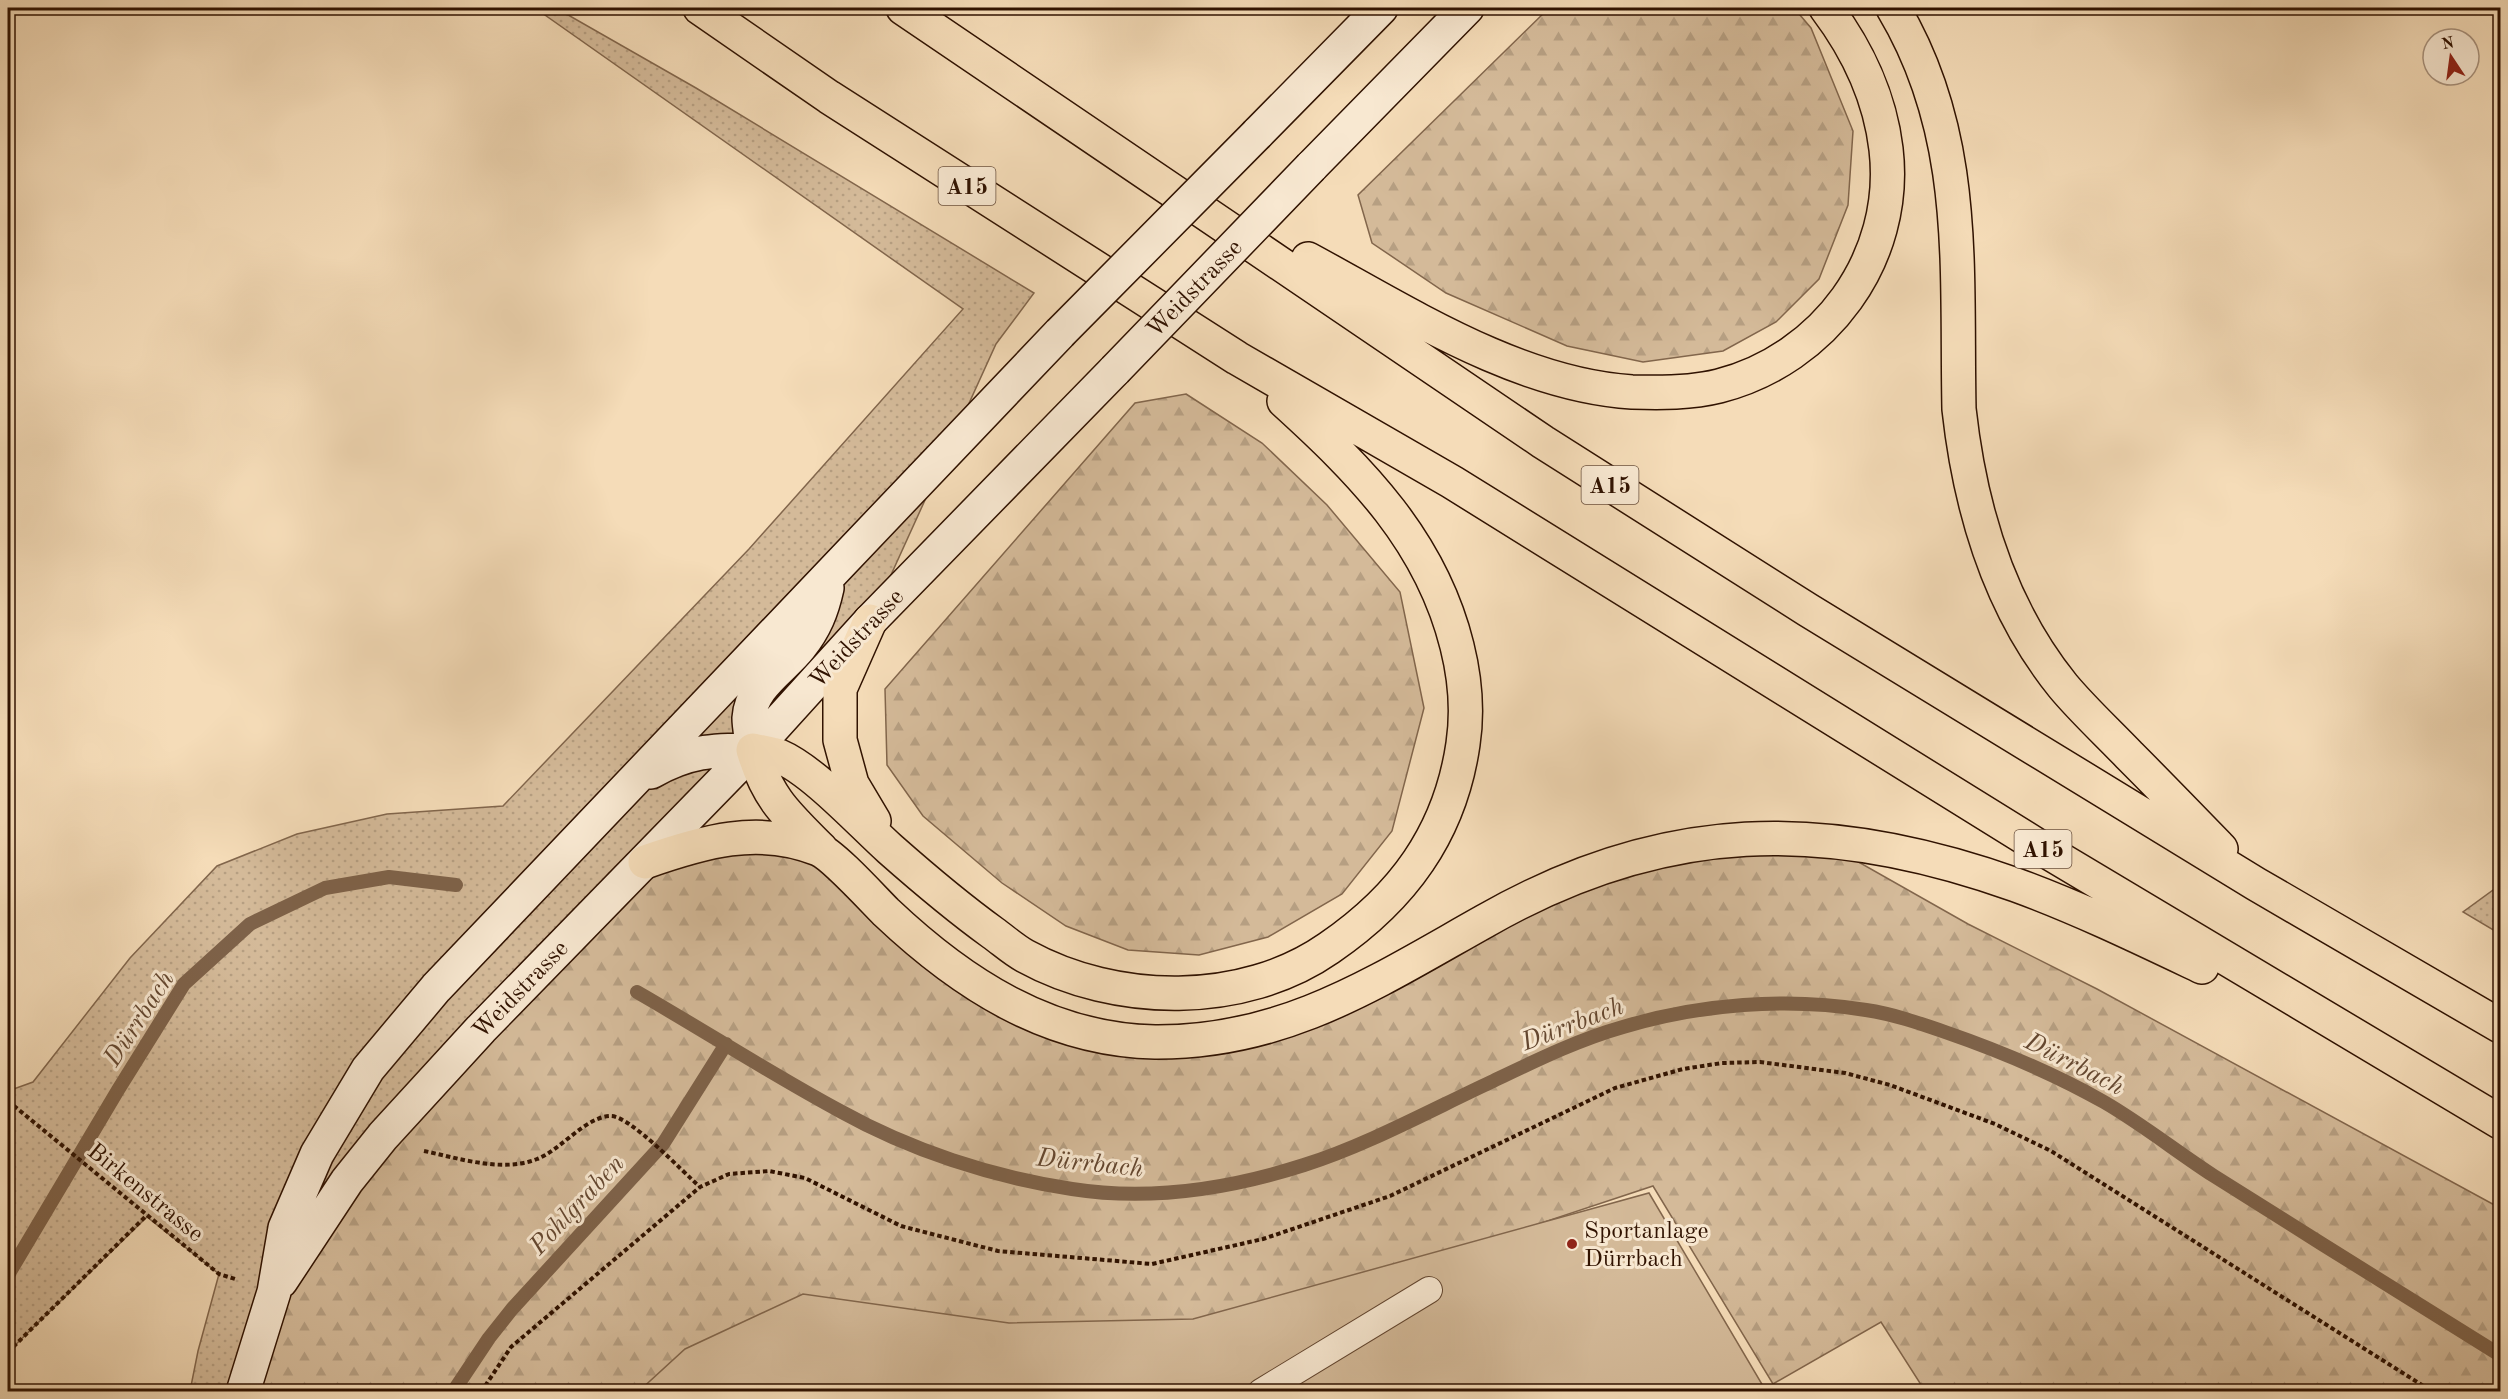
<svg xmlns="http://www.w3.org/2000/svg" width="2508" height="1399" font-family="'Old Standard TT',serif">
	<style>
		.grass { fill: url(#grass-dots); stroke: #82664c; stroke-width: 1.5 }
		.forest { fill: url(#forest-firs); stroke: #82664c; stroke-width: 1.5 }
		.garden { fill: #d4ba99; stroke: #82664c; stroke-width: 1.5 }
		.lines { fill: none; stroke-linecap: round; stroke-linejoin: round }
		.stream { stroke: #7e6249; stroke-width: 14 }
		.lane-casing { stroke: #61442e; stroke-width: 28 }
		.secondary-casing { stroke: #301200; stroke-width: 36 }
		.highway-casing { stroke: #301200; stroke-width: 36 }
		.path { stroke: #301200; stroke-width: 4; stroke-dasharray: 4.5 3; stroke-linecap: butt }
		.lane { stroke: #f8e8d1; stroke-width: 26 }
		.secondary { stroke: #f8e8d1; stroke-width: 33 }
		.highway { stroke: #f5dcb8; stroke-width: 33 }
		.secondary-bridge-casing { stroke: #301200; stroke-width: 36; stroke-linecap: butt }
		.secondary-bridge { stroke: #f8e8d1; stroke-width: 33 }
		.poi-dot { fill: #8f2418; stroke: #f8e8d1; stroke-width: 2 }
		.labels { text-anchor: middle; stroke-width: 6; stroke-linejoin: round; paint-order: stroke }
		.shield { fill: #f8e8d1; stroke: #6c523f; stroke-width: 1.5 }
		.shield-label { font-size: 22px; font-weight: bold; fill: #301200 }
		.street-label { font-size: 24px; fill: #301200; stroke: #f8e8d1 }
		.poi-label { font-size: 24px; fill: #301200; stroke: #f8e8d1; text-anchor: start }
		.water-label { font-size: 26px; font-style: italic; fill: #644730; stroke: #f8e8d1 }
	</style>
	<defs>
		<pattern id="grass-dots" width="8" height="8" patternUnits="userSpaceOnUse" patternTransform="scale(1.5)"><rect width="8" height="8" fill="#d4ba99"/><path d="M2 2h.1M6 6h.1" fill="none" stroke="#b69f82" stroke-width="1.8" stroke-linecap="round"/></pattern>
		<pattern id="forest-firs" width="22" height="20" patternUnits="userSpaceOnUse" patternTransform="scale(1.5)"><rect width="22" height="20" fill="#d4ba99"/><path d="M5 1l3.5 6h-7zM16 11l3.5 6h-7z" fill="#b69f82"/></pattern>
	</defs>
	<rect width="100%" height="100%" fill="#f5dcb8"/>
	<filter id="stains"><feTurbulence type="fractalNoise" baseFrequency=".00333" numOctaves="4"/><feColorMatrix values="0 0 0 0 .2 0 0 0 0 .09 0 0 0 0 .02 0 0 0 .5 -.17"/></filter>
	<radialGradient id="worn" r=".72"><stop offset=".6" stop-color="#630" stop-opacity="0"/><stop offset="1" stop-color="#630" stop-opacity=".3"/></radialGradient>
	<path class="grass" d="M 535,8 L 556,8 L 696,88 L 1034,293 L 996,344 L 870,621 L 753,750 L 243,1391 L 190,1391 L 198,1351 L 219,1274 L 147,1217 L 8,1352 L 8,1091 L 33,1082 L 130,958 L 217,866 L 297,834 L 387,814 L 503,806 L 749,549 L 963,309 Z
		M 2500,885 L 2500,934 L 2463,912 Z"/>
	<path class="forest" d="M 1549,8 L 1794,8 L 1811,28 L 1853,131 L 1848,205 L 1819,279 L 1776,322 L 1723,351 L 1643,362 L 1567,346 L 1446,293 L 1372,243 L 1358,195 Z
		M 1186,394 L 1262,443 L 1327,505 L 1400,592 L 1424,708 L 1392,831 L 1342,894 L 1268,937 L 1199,955 L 1128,950 L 1066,926 L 1002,883 L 923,816 L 887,765 L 885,689 L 1135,403 Z
		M 781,839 L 1052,1022 L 1233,1036 L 1581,874 L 1818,839 L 1968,924 L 2097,989 L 2500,1208 L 2500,1391 L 1925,1391 L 1881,1322 L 1773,1384 L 1653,1186 L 1475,1245 L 1171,1340 L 653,1391 L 243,1392 L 274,1292 L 347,1181 L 645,862 Z"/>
	<path class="garden" d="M 1649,1193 L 1766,1391 L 638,1392 L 685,1349 L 803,1294 L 1009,1323 L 1193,1319 Z"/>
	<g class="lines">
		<path class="stream" d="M 637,992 C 705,1031 771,1074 840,1111 C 910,1150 992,1177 1072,1189 C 1149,1201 1229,1189 1304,1165 C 1365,1146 1431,1110 1491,1082 C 1533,1062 1577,1040 1623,1027 C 1699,1004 1787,997 1866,1010 C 1893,1014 1919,1023 1945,1032 C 2000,1051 2053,1073 2104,1102 C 2142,1124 2177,1152 2214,1176 C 2309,1236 2405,1296 2500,1355
			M 8,1275 L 118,1090 L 184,984 L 250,924 L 325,888 L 389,877 L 456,885
			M 453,1392 L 489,1338 L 512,1309 L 663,1144 L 726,1044"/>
		<defs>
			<path id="lane" d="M 1261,1392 L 1429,1290"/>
			<path id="secondary" d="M 1257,134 L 1381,8
				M 1311,167 L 1467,8
				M 753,750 C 752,740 749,728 749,718 C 751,686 783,669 800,647 C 815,628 822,611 827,588
				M 651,772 C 688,751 712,750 753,750
				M 281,1281 L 347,1181 L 383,1136 L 481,1029 L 753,750 L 870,621 L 1115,370
				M 243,1392 L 274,1292 L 285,1228 L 317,1154 L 368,1069 L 436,988 L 1060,333"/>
			<path id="highway" d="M 700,8 L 829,97 L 1237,358 L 1452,482 L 2038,846 L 2500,1122
				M 903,8 L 1543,442 L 1808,610 L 2256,884 L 2500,1026
				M 1893,8 C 1969,135 1956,267 1959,409 C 1970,509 1999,607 2063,686 C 2083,710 2107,732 2129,755 C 2160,786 2190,817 2221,849
				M 1308,259 C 1406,312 1518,385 1632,392 C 1661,393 1691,393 1719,386 C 1824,359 1899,259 1886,149 C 1880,98 1857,49 1826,8
				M 870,621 L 840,689 L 840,740 L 852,784 L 874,821
				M 821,849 C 786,814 768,799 753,750 C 761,752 771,753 779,756 C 814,771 861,823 890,849 C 924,879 957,907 993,933 C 1004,941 1014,950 1025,956 C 1116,1006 1243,1008 1329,948 C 1402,898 1450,834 1463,744 C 1468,711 1465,678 1457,646 C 1431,541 1361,471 1284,401
				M 645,862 C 702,842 758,825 818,849 C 833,855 872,898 886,912 C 961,983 1048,1040 1155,1042 C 1285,1043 1376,982 1485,921 C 1663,819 1825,817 2016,885 C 2079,908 2141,938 2202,967"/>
		</defs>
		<use href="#lane" class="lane-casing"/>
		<use href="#secondary" class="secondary-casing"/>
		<use href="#highway" class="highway-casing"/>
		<path class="path" d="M 8,1101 L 219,1274 L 235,1279
			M 424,1151 C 458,1158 502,1173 537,1159 C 561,1150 586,1116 611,1116 C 630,1116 683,1172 700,1187
			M 8,1352 L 146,1216
			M 481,1392 L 511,1347 L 700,1187 L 729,1174 L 769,1171 L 805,1178 L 901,1226 L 998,1251 L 1152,1264 L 1263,1239 L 1390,1196 L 1615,1088 L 1683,1069 L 1722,1063 L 1760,1062 L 1845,1073 L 1890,1085 L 1995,1124 L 2051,1151 L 2433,1392"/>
		<use href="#lane" class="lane"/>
		<use href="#secondary" class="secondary"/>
		<use href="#highway" class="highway"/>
		<defs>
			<path id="secondary-bridge" d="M 1060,333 L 1257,134
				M 1115,370 L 1311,167"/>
		</defs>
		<use href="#secondary-bridge" class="secondary-bridge-casing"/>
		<use href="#secondary-bridge" class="secondary-bridge"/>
	</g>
	<circle class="poi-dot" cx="1572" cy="1244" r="6"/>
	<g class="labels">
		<g class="shield">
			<rect x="938.5" y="167" width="57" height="38" rx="4.5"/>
			<rect x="1581.5" y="466" width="57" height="38" rx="4.5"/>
			<rect x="2014.5" y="830" width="57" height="38" rx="4.5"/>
		</g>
		<g class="shield-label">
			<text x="967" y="194">A15</text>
			<text x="1610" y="493">A15</text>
			<text x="2043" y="857">A15</text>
		</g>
		<g class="street-label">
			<text transform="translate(1194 288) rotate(-46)" y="8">Weidstrasse</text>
			<text transform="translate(856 638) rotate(-47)" y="8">Weidstrasse</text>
			<text transform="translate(520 989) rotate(-46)" y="8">Weidstrasse</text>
			<text transform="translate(146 1192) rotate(39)" y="8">Birkenstrasse</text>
		</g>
		<g class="poi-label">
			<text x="1584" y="1238">Sportanlage<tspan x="1584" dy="28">Dürrbach</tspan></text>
		</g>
		<g class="water-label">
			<text transform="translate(138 1018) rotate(-57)" y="9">Dürrbach</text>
			<text transform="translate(1572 1023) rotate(-21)" y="9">Dürrbach</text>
			<text transform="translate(2075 1063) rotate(27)" y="9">Dürrbach</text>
			<text transform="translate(1090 1162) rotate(6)" y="9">Dürrbach</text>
			<text transform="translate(576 1204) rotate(-47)" y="9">Pohlgraben</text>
		</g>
	</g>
	<rect width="2508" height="1399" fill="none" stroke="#f5dcb8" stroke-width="30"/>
	<rect x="9" y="9" width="2490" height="1381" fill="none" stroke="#301200" stroke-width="3"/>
	<rect x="15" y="15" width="2478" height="1369" fill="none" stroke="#301200" stroke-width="1.5"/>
	<g transform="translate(2451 57) rotate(347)"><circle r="28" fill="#f8e8d1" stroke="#a8927d" stroke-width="1.5"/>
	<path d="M0-4.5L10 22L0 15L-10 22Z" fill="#8f2418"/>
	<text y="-9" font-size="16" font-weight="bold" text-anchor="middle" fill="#301200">N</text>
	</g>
	<rect width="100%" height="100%" filter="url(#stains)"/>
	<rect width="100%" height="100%" fill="url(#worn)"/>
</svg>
